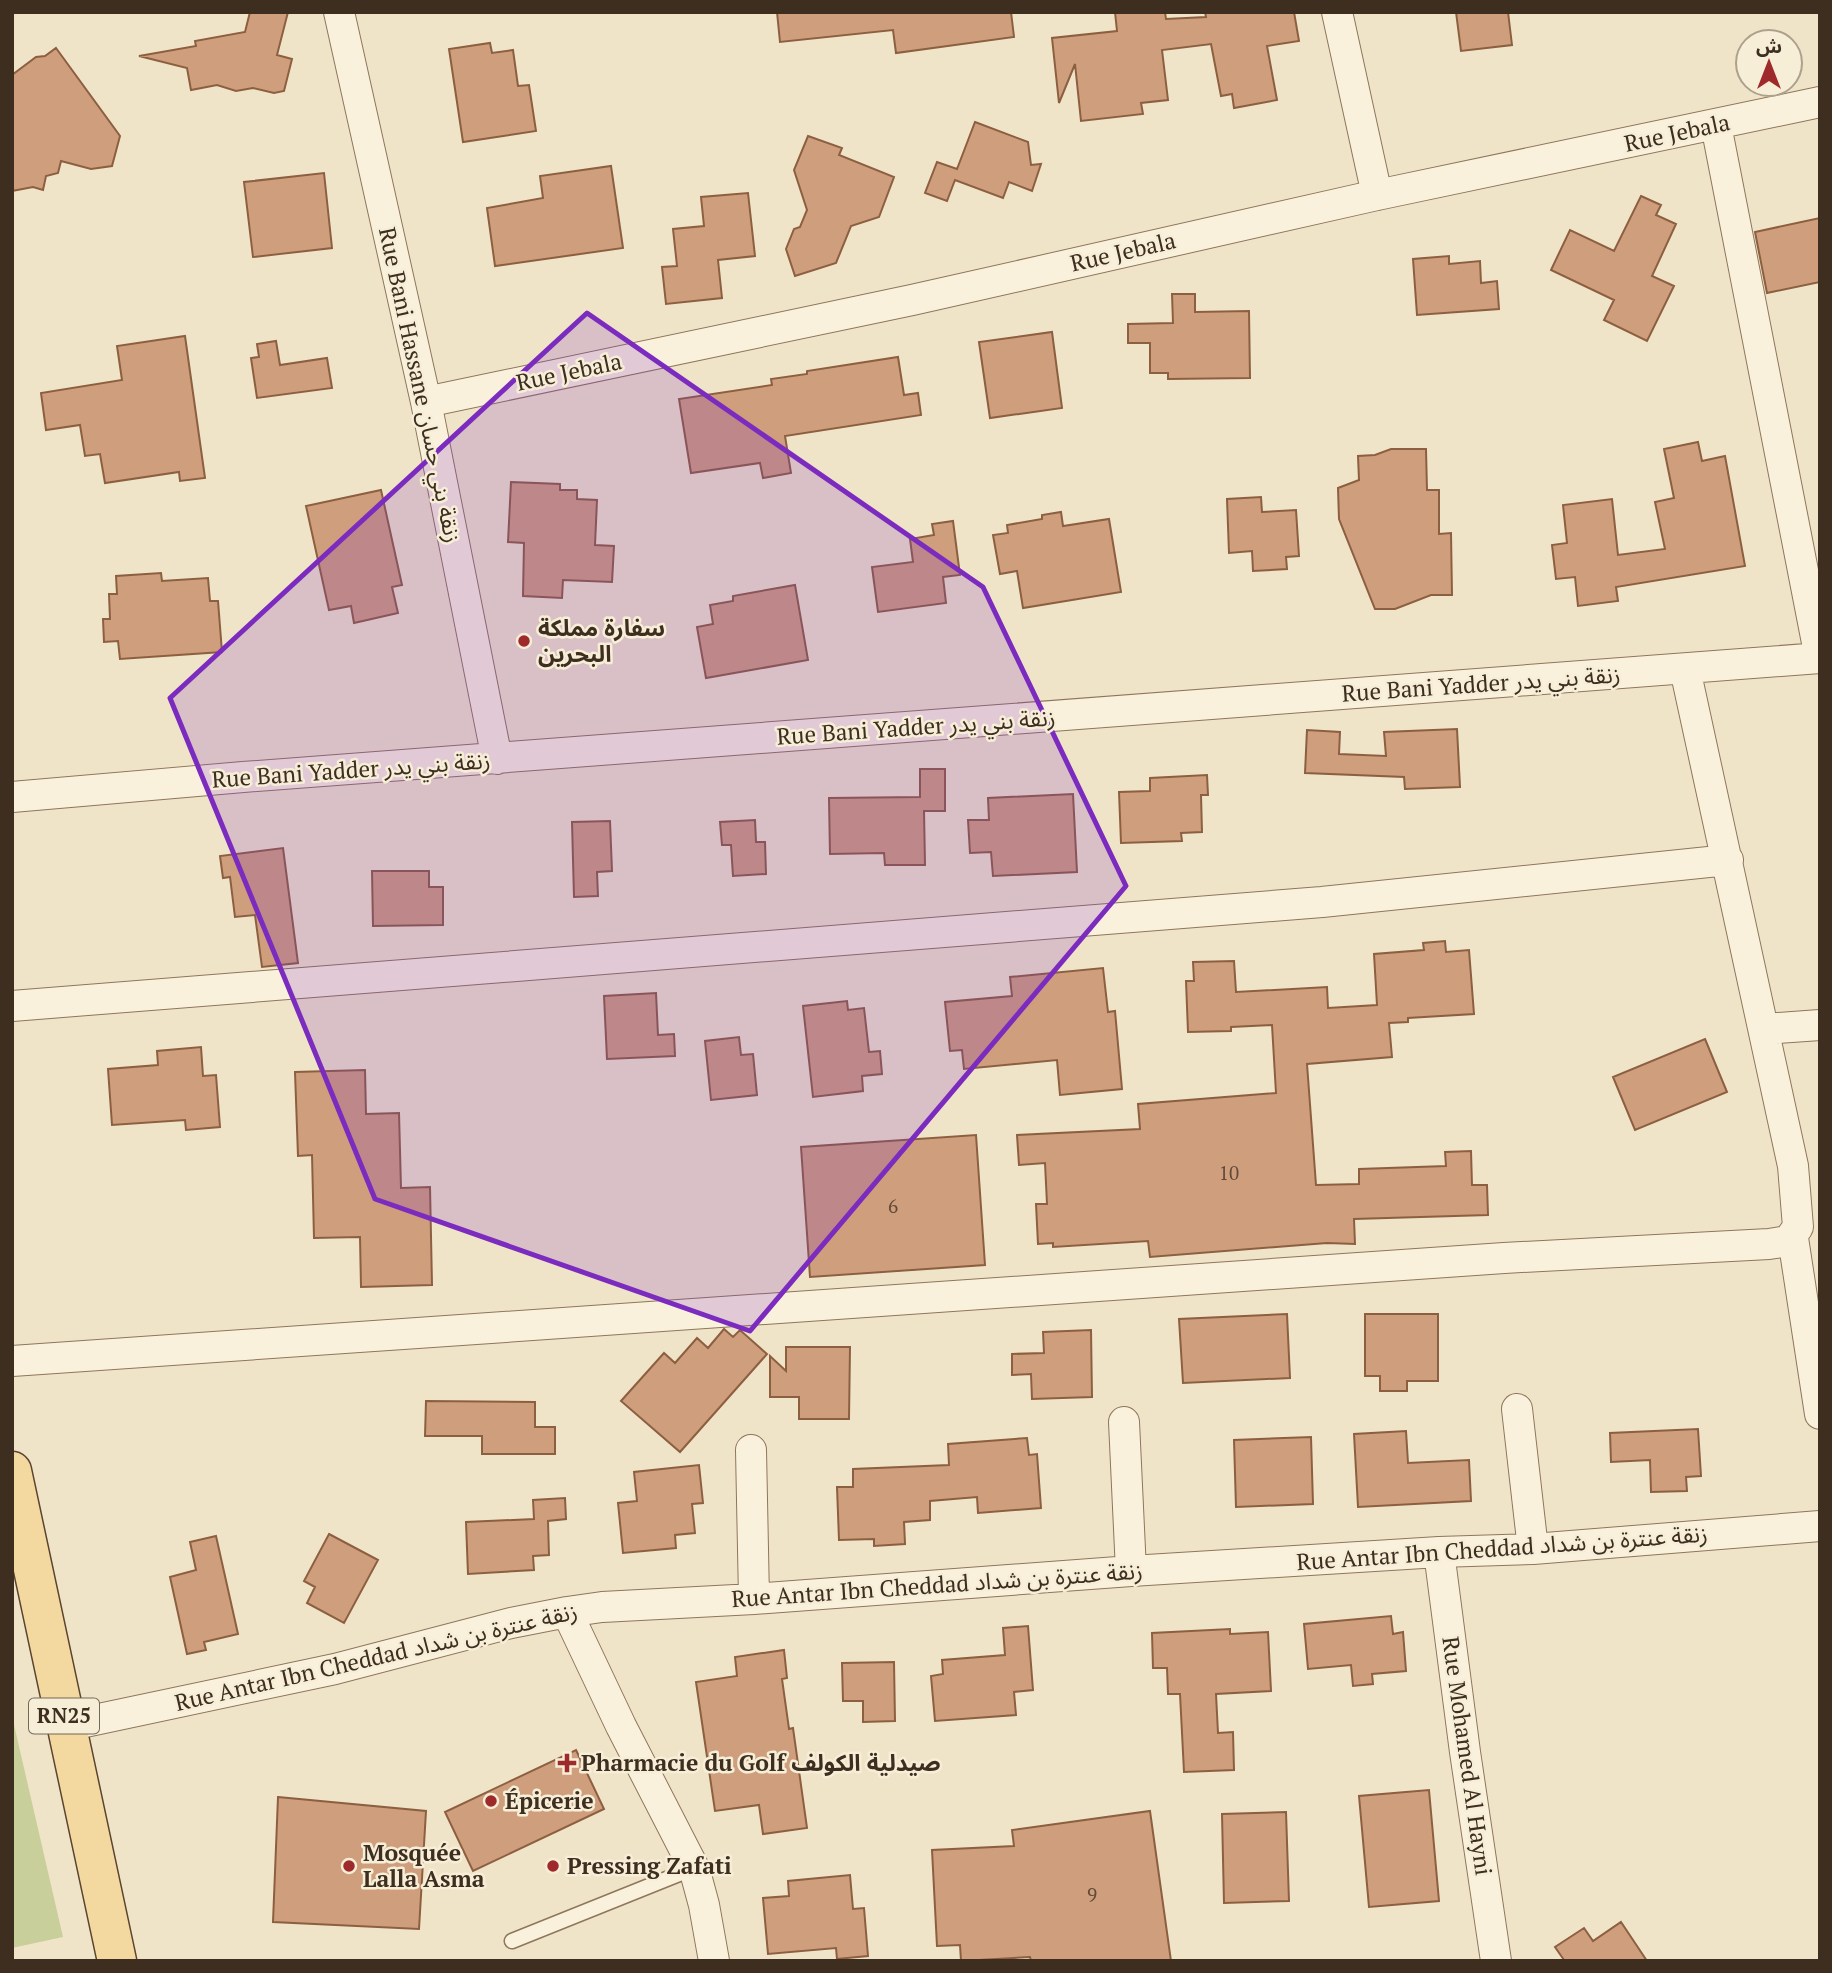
<svg xmlns="http://www.w3.org/2000/svg" width="1832" height="1973" font-family="'PT Serif','Noto Sans Arabic',serif">
	<style>
		.green { fill: #c9cf9b }
		.building { fill: #cf9f7d; stroke: #8d5f41; stroke-width: 2 }
		.lines { fill: none; stroke-linecap: round; stroke-linejoin: round }
		.lane-casing { stroke: #8d765c; stroke-width: 17 }
		.street-casing { stroke: #8d765c; stroke-width: 32 }
		.primary-casing { stroke: #5b4430; stroke-width: 41 }
		.lane { stroke: #faf1dc; stroke-width: 14 }
		.street { stroke: #faf1dc; stroke-width: 30 }
		.primary { stroke: #f3d9a0; stroke-width: 38 }
		.marked { fill: #7b2cbf; fill-opacity: 0.2; stroke: #7b2cbf; stroke-width: 5; stroke-linejoin: round }
		.poi-dot { fill: #9e2a2b; stroke: #f7eed8; stroke-width: 2.5 }
		.labels { text-anchor: middle; stroke-width: 5; stroke-linejoin: round; paint-order: stroke }
		.number-label { font-size: 19px; fill: #624a37 }
		.shield { fill: #f7eed8; stroke: #756857; stroke-width: 2 }
		.shield-label { font-size: 21px; font-weight: bold; fill: #3d2e20 }
		.street-label { font-size: 23px; fill: #3d2e20; stroke: #f7eed8 }
		.poi-label { font-size: 23px; font-weight: bold; fill: #3d2e20; stroke: #f7eed8; text-anchor: start }
	</style>
	<rect width="100%" height="100%" fill="#f0e4c8"/>
	<path class="green" d="M 12,1716 L 63,1937 L 12,1948 Z"/>
	<path class="building" d="M 250,12 L 288,12 L 277,55 L 292,59 L 284,91 L 274,93 L 253,88 L 236,91 L 217,85 L 191,90 L 187,68 L 139,56 L 196,46 L 195,41 L 245,32 Z
		M 777,12 L 1011,12 L 1014,37 L 896,53 L 893,30 L 780,42 Z
		M 1115,12 L 1165,12 L 1166,19 L 1206,17 L 1205,12 L 1294,12 L 1299,41 L 1267,46 L 1277,100 L 1234,108 L 1232,94 L 1221,96 L 1211,44 L 1162,50 L 1168,100 L 1141,103 L 1143,114 L 1081,121 L 1075,64 L 1059,103 L 1052,38 L 1117,31 Z
		M 1456,12 L 1508,12 L 1512,45 L 1461,51 Z
		M 490,43 L 492,53 L 513,50 L 518,86 L 529,85 L 536,131 L 463,142 L 449,49 Z
		M 56,48 L 120,136 L 112,166 L 91,169 L 61,161 L 58,173 L 46,176 L 43,190 L 33,187 L 12,191 L 12,75 L 36,57 L 45,56 Z
		M 975,122 L 1028,142 L 1031,165 L 1041,164 L 1032,191 L 1009,182 L 1003,198 L 955,180 L 947,201 L 925,193 L 937,162 L 957,169 Z
		M 808,136 L 842,148 L 839,155 L 894,177 L 879,217 L 851,226 L 836,263 L 795,276 L 786,249 L 794,229 L 800,227 L 807,210 L 794,170 Z
		M 611,166 L 623,248 L 495,266 L 487,208 L 543,198 L 540,176 Z
		M 324,173 L 332,248 L 253,257 L 244,182 Z
		M 748,193 L 755,256 L 718,260 L 722,298 L 666,304 L 662,267 L 677,266 L 673,229 L 704,226 L 701,197 Z
		M 1641,196 L 1661,205 L 1656,215 L 1676,224 L 1652,276 L 1674,286 L 1647,341 L 1604,320 L 1614,300 L 1551,270 L 1570,230 L 1614,251 Z
		M 1820,218 L 1820,282 L 1767,293 L 1755,232 Z
		M 1449,256 L 1449,264 L 1480,261 L 1481,283 L 1497,281 L 1499,309 L 1417,315 L 1413,259 Z
		M 1172,294 L 1195,294 L 1195,312 L 1249,311 L 1250,378 L 1168,379 L 1168,373 L 1150,373 L 1150,343 L 1128,343 L 1128,324 L 1173,323 Z
		M 1052,332 L 1062,408 L 990,418 L 979,342 Z
		M 185,336 L 205,478 L 180,481 L 179,472 L 105,483 L 100,454 L 85,456 L 80,425 L 46,430 L 41,393 L 122,380 L 117,346 Z
		M 276,341 L 280,365 L 327,358 L 332,388 L 257,398 L 251,358 L 259,357 L 257,344 Z
		M 898,357 L 904,395 L 918,393 L 921,415 L 785,436 L 791,473 L 763,478 L 760,463 L 691,473 L 679,399 L 772,385 L 771,379 L 807,374 L 807,371 Z
		M 1698,442 L 1702,461 L 1725,456 L 1745,566 L 1616,587 L 1618,601 L 1578,606 L 1575,577 L 1556,579 L 1552,545 L 1567,543 L 1563,505 L 1612,499 L 1618,555 L 1665,549 L 1655,502 L 1674,498 L 1664,449 Z
		M 1391,449 L 1426,449 L 1427,490 L 1439,490 L 1439,534 L 1451,533 L 1452,595 L 1431,595 L 1395,609 L 1375,609 L 1339,519 L 1338,488 L 1359,480 L 1358,456 L 1375,455 Z
		M 511,482 L 560,484 L 560,490 L 577,490 L 577,499 L 597,500 L 595,545 L 614,546 L 612,582 L 563,580 L 562,598 L 523,596 L 524,543 L 508,542 Z
		M 381,490 L 402,585 L 392,587 L 398,613 L 354,623 L 351,606 L 329,610 L 306,506 Z
		M 1261,497 L 1262,512 L 1296,510 L 1299,556 L 1286,557 L 1287,569 L 1253,571 L 1252,551 L 1229,553 L 1227,499 Z
		M 1061,512 L 1063,526 L 1109,519 L 1121,592 L 1023,608 L 1017,571 L 1000,574 L 993,535 L 1008,533 L 1007,525 L 1042,519 L 1042,515 Z
		M 953,521 L 960,575 L 943,577 L 946,603 L 878,612 L 872,567 L 913,562 L 910,539 L 934,535 L 932,524 Z
		M 161,573 L 162,581 L 208,578 L 210,601 L 218,601 L 222,652 L 120,659 L 118,641 L 104,642 L 103,619 L 110,619 L 109,594 L 117,594 L 116,576 Z
		M 795,585 L 808,660 L 706,678 L 697,627 L 713,624 L 710,605 L 733,601 L 733,596 Z
		M 1457,729 L 1460,787 L 1405,789 L 1404,777 L 1305,773 L 1307,730 L 1340,732 L 1339,754 L 1386,756 L 1384,732 Z
		M 920,769 L 945,769 L 945,811 L 924,811 L 925,865 L 885,865 L 884,853 L 830,854 L 829,798 L 920,797 Z
		M 1207,775 L 1208,795 L 1201,795 L 1202,832 L 1181,833 L 1182,841 L 1121,843 L 1119,792 L 1150,791 L 1150,778 Z
		M 1073,794 L 1077,872 L 993,876 L 991,852 L 970,853 L 968,820 L 989,820 L 988,798 Z
		M 755,820 L 756,842 L 765,842 L 766,874 L 733,876 L 731,845 L 722,845 L 720,822 Z
		M 610,821 L 612,871 L 597,872 L 598,896 L 574,897 L 572,822 Z
		M 283,848 L 298,963 L 262,967 L 255,915 L 235,917 L 230,877 L 223,878 L 220,856 Z
		M 372,871 L 429,871 L 429,887 L 443,887 L 443,925 L 373,926 Z
		M 1445,941 L 1446,952 L 1469,950 L 1474,1014 L 1408,1018 L 1408,1022 L 1389,1023 L 1392,1057 L 1307,1064 L 1316,1185 L 1359,1184 L 1359,1169 L 1446,1166 L 1445,1152 L 1471,1151 L 1472,1185 L 1487,1185 L 1488,1215 L 1354,1219 L 1355,1244 L 1327,1243 L 1150,1257 L 1148,1241 L 1053,1247 L 1053,1243 L 1038,1244 L 1036,1204 L 1047,1204 L 1045,1163 L 1019,1165 L 1017,1135 L 1140,1129 L 1138,1104 L 1276,1093 L 1272,1025 L 1231,1027 L 1231,1031 L 1188,1032 L 1186,981 L 1194,981 L 1193,962 L 1234,961 L 1236,992 L 1327,987 L 1328,1008 L 1377,1005 L 1374,954 L 1424,950 L 1423,943 Z
		M 1103,968 L 1108,1012 L 1115,1011 L 1122,1089 L 1060,1095 L 1057,1060 L 964,1069 L 962,1050 L 950,1051 L 945,1002 L 1012,996 L 1010,977 Z
		M 656,993 L 658,1035 L 674,1034 L 675,1056 L 607,1059 L 604,996 Z
		M 847,1001 L 848,1010 L 864,1008 L 869,1052 L 880,1051 L 882,1074 L 862,1076 L 863,1091 L 813,1097 L 803,1006 Z
		M 739,1037 L 741,1055 L 753,1054 L 757,1095 L 711,1100 L 705,1041 Z
		M 1705,1039 L 1727,1092 L 1635,1130 L 1613,1077 Z
		M 201,1047 L 203,1076 L 216,1075 L 220,1127 L 186,1130 L 185,1120 L 112,1125 L 108,1069 L 158,1065 L 157,1051 Z
		M 365,1070 L 366,1114 L 399,1113 L 401,1188 L 430,1187 L 432,1285 L 361,1287 L 360,1237 L 314,1238 L 312,1155 L 298,1156 L 295,1072 Z
		M 976,1135 L 985,1265 L 810,1277 L 801,1147 Z
		M 1287,1314 L 1290,1378 L 1183,1383 L 1179,1319 Z
		M 1365,1314 L 1438,1314 L 1438,1381 L 1407,1381 L 1407,1391 L 1380,1391 L 1380,1376 L 1365,1376 Z
		M 724,1329 L 733,1337 L 740,1330 L 767,1354 L 680,1452 L 621,1401 L 664,1353 L 675,1363 L 697,1338 L 708,1348 Z
		M 1091,1330 L 1092,1397 L 1032,1399 L 1031,1374 L 1012,1375 L 1012,1354 L 1044,1353 L 1043,1332 Z
		M 786,1347 L 850,1347 L 849,1419 L 799,1419 L 799,1397 L 770,1397 L 770,1356 L 786,1371 Z
		M 426,1401 L 535,1402 L 535,1427 L 555,1427 L 555,1454 L 482,1454 L 482,1436 L 425,1436 Z
		M 1698,1429 L 1701,1476 L 1686,1477 L 1687,1491 L 1651,1492 L 1650,1460 L 1611,1462 L 1610,1433 Z
		M 1406,1431 L 1408,1463 L 1469,1460 L 1471,1501 L 1358,1507 L 1354,1434 Z
		M 1311,1437 L 1313,1504 L 1236,1507 L 1234,1440 Z
		M 1027,1438 L 1029,1455 L 1037,1454 L 1041,1508 L 978,1513 L 977,1497 L 930,1501 L 930,1520 L 904,1522 L 905,1544 L 874,1546 L 874,1539 L 839,1540 L 837,1487 L 853,1487 L 853,1469 L 949,1465 L 948,1444 Z
		M 699,1465 L 703,1503 L 692,1504 L 695,1533 L 675,1535 L 676,1548 L 623,1553 L 618,1503 L 637,1501 L 634,1472 Z
		M 565,1498 L 566,1519 L 548,1521 L 549,1555 L 533,1556 L 534,1570 L 468,1574 L 466,1522 L 534,1519 L 533,1500 Z
		M 329,1534 L 378,1560 L 344,1623 L 307,1603 L 315,1587 L 304,1581 Z
		M 216,1536 L 238,1634 L 204,1642 L 206,1650 L 187,1654 L 170,1577 L 196,1570 L 190,1542 Z
		M 1391,1616 L 1393,1634 L 1403,1632 L 1406,1671 L 1372,1674 L 1373,1684 L 1353,1686 L 1351,1665 L 1308,1669 L 1304,1624 Z
		M 1028,1626 L 1033,1690 L 1014,1692 L 1016,1715 L 935,1721 L 931,1676 L 943,1674 L 942,1660 L 1005,1655 L 1003,1628 Z
		M 1230,1629 L 1230,1634 L 1268,1632 L 1271,1691 L 1216,1694 L 1218,1733 L 1233,1732 L 1234,1770 L 1184,1772 L 1180,1694 L 1168,1694 L 1167,1668 L 1153,1668 L 1152,1633 Z
		M 784,1650 L 787,1678 L 782,1679 L 789,1729 L 793,1728 L 807,1828 L 763,1834 L 759,1805 L 715,1811 L 696,1682 L 737,1676 L 735,1657 Z
		M 894,1662 L 895,1721 L 863,1722 L 863,1701 L 843,1701 L 842,1663 Z
		M 576,1750 L 604,1809 L 473,1871 L 445,1812 Z
		M 1429,1790 L 1439,1901 L 1369,1907 L 1359,1796 Z
		M 278,1797 L 426,1811 L 419,1929 L 273,1922 Z
		M 1150,1811 L 1171,1961 L 1031,1961 L 1030,1957 L 961,1961 L 960,1945 L 937,1946 L 932,1850 L 1014,1846 L 1012,1830 Z
		M 1286,1812 L 1289,1901 L 1224,1903 L 1222,1814 Z
		M 850,1875 L 853,1909 L 864,1908 L 868,1956 L 837,1959 L 836,1948 L 768,1954 L 763,1898 L 789,1896 L 788,1881 Z
		M 1621,1922 L 1647,1961 L 1562,1961 L 1564,1960 L 1555,1947 L 1584,1928 L 1593,1941 Z"/>
	<g class="lines">
		<defs>
			<path id="lane" d="M 512,1941 L 694,1868"/>
			<path id="street" d="M 339,12 L 426,402 L 497,759
				M 1337,12 L 1377,195
				M 1716,125 L 1820,658
				M 426,402 L 912,300 L 1377,195 L 1820,102
				M 12,797 L 243,777 L 1820,658
				M 12,1006 L 1322,902 L 1728,860
				M 1764,1029 L 1820,1025
				M 1793,1238 L 1820,1414
				M 12,1361 L 1504,1258 L 1769,1244 L 1788,1241 L 1798,1227 L 1793,1166 L 1685,669
				M 1517,1409 L 1533,1549
				M 1124,1422 L 1131,1571
				M 751,1450 L 754,1599
				M 1439,1552 L 1465,1752 L 1496,1961
				M 567,1612 L 621,1726 L 694,1868 L 704,1905 L 714,1961
				M 66,1726 L 335,1669 L 511,1623 L 567,1612 L 602,1607 L 754,1599 L 1131,1571 L 1439,1552 L 1533,1549 L 1820,1526"/>
			<path id="primary" d="M 12,1471 L 117,1961"/>
		</defs>
		<use href="#lane" class="lane-casing"/>
		<use href="#street" class="street-casing"/>
		<use href="#primary" class="primary-casing"/>
		<use href="#lane" class="lane"/>
		<use href="#street" class="street"/>
		<use href="#primary" class="primary"/>
	</g>
	<path class="marked" d="M 587,313 L 983,587 L 1126,886 L 750,1331 L 375,1199 L 170,698 Z"/>
	<g class="poi-dot">
		<circle cx="524" cy="641" r="7"/>
		<path d="M563.5 1752.5h7v7h7v7h-7v7h-7v-7h-7v-7h7z"/>
		<circle cx="491" cy="1801" r="7"/>
		<circle cx="349" cy="1866" r="7"/>
		<circle cx="553" cy="1866" r="7"/>
	</g>
	<g class="labels">
		<g class="number-label">
			<text x="1229" y="1180">10</text>
			<text x="893" y="1213">6</text>
			<text x="1092" y="1902">9</text>
		</g>
		<rect class="shield" x="29" y="1698.5" width="70" height="35" rx="5"/>
		<g class="shield-label">
			<text x="64" y="1723">RN25</text>
		</g>
		<g class="street-label">
			<text transform="translate(1677 133) rotate(-12)" y="8">Rue Jebala</text>
			<text transform="translate(1123 252) rotate(-13)" y="8">Rue Jebala</text>
			<text transform="translate(569 372) rotate(-12)" y="8">Rue Jebala</text>
			<text transform="translate(420 385) rotate(78)" y="8">Rue Bani Hassane زنقة بني حسان</text>
			<text transform="translate(1481 684) rotate(-4)" y="8">Rue Bani Yadder زنقة بني يدر</text>
			<text transform="translate(916 727) rotate(-4)" y="8">Rue Bani Yadder زنقة بني يدر</text>
			<text transform="translate(351 770) rotate(-4)" y="8">Rue Bani Yadder زنقة بني يدر</text>
			<text transform="translate(1502 1548) rotate(-4)" y="8">Rue Antar Ibn Cheddad زنقة عنترة بن شداد</text>
			<text transform="translate(937 1585) rotate(-4)" y="8">Rue Antar Ibn Cheddad زنقة عنترة بن شداد</text>
			<text transform="translate(376 1657) rotate(-13)" y="8">Rue Antar Ibn Cheddad زنقة عنترة بن شداد</text>
			<text transform="translate(1467 1756) rotate(82)" y="8">Rue Mohamed Al Hayni</text>
		</g>
		<g class="poi-label">
			<text x="538" y="636">سفارة مملكة<tspan x="538" dy="26">البحرين</tspan></text>
			<text x="581" y="1771">Pharmacie du Golf صيدلية الكولف</text>
			<text x="505" y="1809">Épicerie</text>
			<text x="363" y="1861">Mosquée<tspan x="363" dy="26">Lalla Asma</tspan></text>
			<text x="567" y="1874">Pressing Zafati</text>
		</g>
	</g>
	<rect width="1832" height="1973" fill="none" stroke="#3d2e20" stroke-width="28"/>
	<g transform="translate(1769 63)"><circle r="33" fill="#f7eed8" stroke="#ada18e" stroke-width="2"/>
	<path d="M0-5L12 26L0 18L-12 26Z" fill="#9e2a2b"/>
	<text y="-10" font-size="19" font-weight="bold" text-anchor="middle" fill="#3d2e20">ش</text>
	</g>
</svg>
